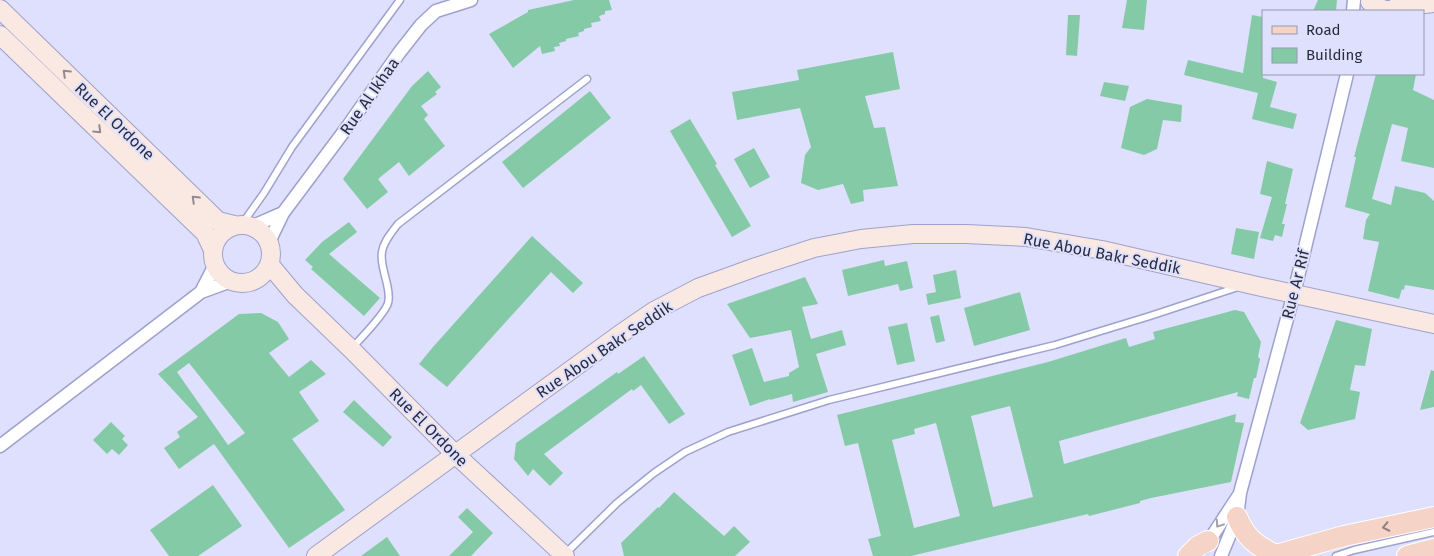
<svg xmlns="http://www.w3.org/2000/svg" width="1434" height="556" font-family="'Fira Sans',sans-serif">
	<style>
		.building { fill: #85caa7; fill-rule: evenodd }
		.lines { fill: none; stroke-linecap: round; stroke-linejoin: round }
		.lane-casing { stroke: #9ea1ce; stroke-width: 9 }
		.street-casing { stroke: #9ea1ce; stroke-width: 15 }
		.secondary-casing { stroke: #9ea1ce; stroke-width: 20 }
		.primary-casing { stroke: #fff; stroke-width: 22 }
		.lane { stroke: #fff; stroke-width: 6 }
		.street { stroke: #fff; stroke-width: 12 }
		.secondary { stroke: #fae9e3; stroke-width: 18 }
		.primary { stroke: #f5d4c7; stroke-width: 20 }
		.oneway { stroke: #928a90 }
		.oneway2 { stroke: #9fa0a8 }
		.oneway3 { stroke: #908082 }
		.labels { text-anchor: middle; stroke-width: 4; stroke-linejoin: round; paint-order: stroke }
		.street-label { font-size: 16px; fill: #2a2b3d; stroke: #dee0fd }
	</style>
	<rect width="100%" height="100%" fill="#dee0fd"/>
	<path class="building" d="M 574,0 L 609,0 L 612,10 L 605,11 L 605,14 L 599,16 L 601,21 L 591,23 L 592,27 L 584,29 L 584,31 L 578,33 L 579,36 L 566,39 L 566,41 L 559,43 L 560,46 L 554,47 L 555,51 L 542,54 L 540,46 L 513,68 L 489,34 L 528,12 L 528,10 Z
		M 1127,0 L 1147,0 L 1144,30 L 1122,28 Z
		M 1318,0 L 1337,0 L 1336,11 L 1313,11 Z
		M 1068,15 L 1080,15 L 1077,56 L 1066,55 Z
		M 1252,15 L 1263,17 L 1263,78 L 1277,82 L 1270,107 L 1297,114 L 1293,129 L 1252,119 L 1258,93 L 1184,75 L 1188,60 L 1243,73 Z
		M 893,52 L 900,89 L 865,96 L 874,128 L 885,127 L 898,186 L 863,190 L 864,201 L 851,204 L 843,184 L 818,190 L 801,183 L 805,155 L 811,147 L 800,108 L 737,120 L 732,92 L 799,80 L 797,70 Z
		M 428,71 L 441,87 L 435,92 L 437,94 L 421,106 L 428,115 L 424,119 L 445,146 L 409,176 L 399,162 L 378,179 L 388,192 L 367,209 L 343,179 L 412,86 Z
		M 1376,74 L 1416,74 L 1413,90 L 1434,100 L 1434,168 L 1401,161 L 1408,128 L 1392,124 L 1372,199 L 1391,205 L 1395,186 L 1425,193 L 1434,201 L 1434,290 L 1405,285 L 1404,290 L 1402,289 L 1399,299 L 1368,291 L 1379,242 L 1363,239 L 1366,220 L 1370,214 L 1345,207 L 1356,157 L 1354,157 Z
		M 1104,82 L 1129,86 L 1125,101 L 1100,96 Z
		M 590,91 L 611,118 L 523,188 L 502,162 Z
		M 1147,99 L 1182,105 L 1181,122 L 1163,120 L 1157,149 L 1144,155 L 1121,148 L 1130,107 Z
		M 690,119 L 717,164 L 715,165 L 751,226 L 732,237 L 670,131 Z
		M 754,148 L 770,177 L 750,188 L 734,159 Z
		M 1267,161 L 1293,169 L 1285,204 L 1287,204 L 1282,224 L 1285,224 L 1282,237 L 1275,235 L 1273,241 L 1260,238 L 1272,197 L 1260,194 Z
		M 349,222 L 357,232 L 329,254 L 380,298 L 364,316 L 311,269 L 313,267 L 305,260 L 322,242 Z
		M 1236,228 L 1259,232 L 1254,259 L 1231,254 Z
		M 532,236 L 583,283 L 573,293 L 551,272 L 447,387 L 419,364 L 433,347 Z
		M 884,260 L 885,266 L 907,261 L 913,288 L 900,291 L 898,284 L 848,296 L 842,270 Z
		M 956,270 L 961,298 L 928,305 L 926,294 L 936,292 L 933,275 Z
		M 805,277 L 818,304 L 802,307 L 811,339 L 842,330 L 846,345 L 816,354 L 828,392 L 793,402 L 792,394 L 770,400 L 770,399 L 750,406 L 732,355 L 752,348 L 764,382 L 789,376 L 789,373 L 799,367 L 791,330 L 750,338 L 727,304 Z
		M 1020,292 L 1030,330 L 974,346 L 964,308 Z
		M 1235,310 L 1244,312 L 1261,342 L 1258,357 L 1260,359 L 1256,378 L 1254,378 L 1249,399 L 1237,396 L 1238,392 L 1059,441 L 1064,464 L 1236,414 L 1235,422 L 1244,423 L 1231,482 L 1151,498 L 1140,501 L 1140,503 L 1089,516 L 1088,514 L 911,556 L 873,556 L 868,539 L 881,536 L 858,443 L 845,446 L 837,415 L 1048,362 L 1126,338 L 1129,347 L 1155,339 L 1153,332 ZM 1010,406 L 1033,497 L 993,507 L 971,416 ZM 936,423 L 960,516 L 914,528 L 892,440 L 915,434 L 914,429 Z
		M 261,313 L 278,322 L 289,339 L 269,353 L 289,377 L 311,360 L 326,374 L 299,392 L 319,421 L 292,439 L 345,510 L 289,548 L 214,444 L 179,469 L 164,448 L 180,437 L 177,432 L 198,417 L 158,374 L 239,314 ZM 189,363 L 245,433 L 228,445 L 177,372 Z
		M 939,315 L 945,341 L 936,343 L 930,317 Z
		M 1336,320 L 1372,329 L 1365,366 L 1355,365 L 1350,390 L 1360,392 L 1355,419 L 1308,430 L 1300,423 Z
		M 907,323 L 915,361 L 897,365 L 888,327 Z
		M 644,356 L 685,414 L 669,424 L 641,385 L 633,391 L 632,389 L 544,454 L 563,473 L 550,486 L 533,469 L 528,476 L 514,459 L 516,443 L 617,372 L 618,374 Z
		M 1431,370 L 1434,371 L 1434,407 L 1420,410 Z
		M 354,400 L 392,437 L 383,447 L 343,412 Z
		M 111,422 L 125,436 L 122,439 L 128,445 L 119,455 L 112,449 L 107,454 L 93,440 Z
		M 213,485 L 242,526 L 198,556 L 169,556 L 150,530 Z
		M 674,492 L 724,536 L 734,526 L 750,542 L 735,556 L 624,556 L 621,543 L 658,507 L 659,508 Z
		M 467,508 L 493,533 L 471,556 L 449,556 L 473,532 L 458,517 Z
		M 387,537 L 400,556 L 361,556 Z"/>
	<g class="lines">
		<defs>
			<path id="lane" d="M 242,224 L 264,193 L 292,147 L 400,0
				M 352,348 C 361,338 385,314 388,303 C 390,296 388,290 387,284 C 379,253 378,249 398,224 L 587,79
				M 564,555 L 617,503 L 654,473 L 685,452 L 728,432 L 829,400 L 1055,345 L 1150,316 L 1238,287
				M 1336,556 L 1354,550 L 1434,532"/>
			<path id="street" d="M 1353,11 L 1354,0
				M 253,226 L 283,213
				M 269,242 L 283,213 L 348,126 L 399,53 L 421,25 L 436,11 L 471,0
				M 201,292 L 215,265
				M 0,446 L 201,292 L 231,281
				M 1205,547 L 1239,495
				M 1221,556 L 1237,517 L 1240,493 L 1294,293 L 1347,74"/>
			<path id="secondary" d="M 1370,2 L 1382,9 L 1396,11 L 1399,2
				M 0,9 L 218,221 L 234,225
				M 1395,11 L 1409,6 L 1434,3
				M 0,35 L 205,233 L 213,250
				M213 254a29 29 0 1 1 58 0a29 29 0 1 1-58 0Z
				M 270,265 L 295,295 L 351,349 L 455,454 L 565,556
				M 316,556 L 619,335 L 654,311 L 698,288 L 756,267 L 814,248 L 861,239 L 913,234 L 966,234 L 1026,237 L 1102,250 L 1257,286 L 1434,324"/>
			<path id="primary" d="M 1237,517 C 1246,538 1255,545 1276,555
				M 1188,556 L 1198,546 L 1208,541
				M 1272,556 L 1344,536 L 1434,517
				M 1407,556 L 1434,549"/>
		</defs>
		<use href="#lane" class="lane-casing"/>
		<use href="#street" class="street-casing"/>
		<use href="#secondary" class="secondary-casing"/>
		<use href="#primary" class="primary-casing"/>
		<use href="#lane" class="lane"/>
		<use href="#street" class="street"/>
		<use href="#secondary" class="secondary"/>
		<use href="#primary" class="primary"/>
	</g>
	<defs><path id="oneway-chevron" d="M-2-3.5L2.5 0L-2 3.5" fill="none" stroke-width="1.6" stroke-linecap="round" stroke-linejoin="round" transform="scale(1.25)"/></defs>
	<g class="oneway">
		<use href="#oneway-chevron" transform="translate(66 73) rotate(-136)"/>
		<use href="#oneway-chevron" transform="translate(98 130) rotate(44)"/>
		<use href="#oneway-chevron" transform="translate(195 199) rotate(-136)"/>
	</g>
	<use class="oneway2" href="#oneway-chevron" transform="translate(1219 524) rotate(124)"/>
	<use class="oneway3" href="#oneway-chevron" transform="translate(1386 527) rotate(168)"/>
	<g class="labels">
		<g class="street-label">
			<text transform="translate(369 96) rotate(-55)" y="6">Rue Al Ikhaa</text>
			<text transform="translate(115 121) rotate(44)" y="6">Rue El Ordone</text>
			<text transform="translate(1102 253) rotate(11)" y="6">Rue Abou Bakr Seddik</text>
			<text transform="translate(1295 284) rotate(-76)" y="6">Rue Ar Rif</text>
			<text transform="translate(604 349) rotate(-34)" y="6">Rue Abou Bakr Seddik</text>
			<text transform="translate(429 427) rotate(45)" y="6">Rue El Ordone</text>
		</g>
	</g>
	<rect x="1262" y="10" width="162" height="65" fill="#dee0fd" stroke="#9698b0"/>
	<rect x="1272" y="26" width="25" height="8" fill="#f5d4c7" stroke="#9698b0"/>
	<text x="1306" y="35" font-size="15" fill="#2a2b3d">Road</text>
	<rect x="1272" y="48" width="25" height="15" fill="#85caa7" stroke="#9698b0"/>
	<text x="1306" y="60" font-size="15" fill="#2a2b3d">Building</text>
</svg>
